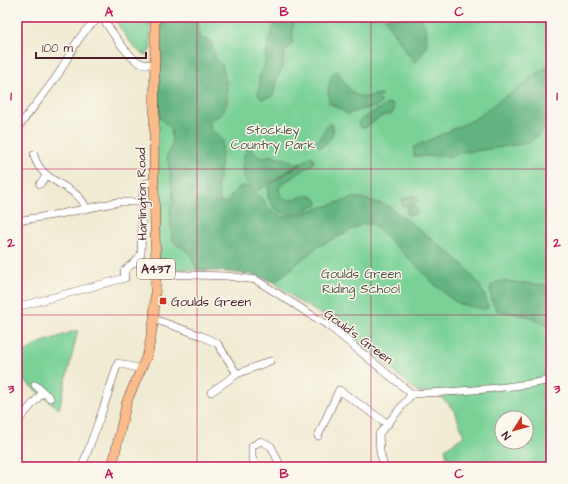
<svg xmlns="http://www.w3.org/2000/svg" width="568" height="484" font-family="'Architects Daughter',sans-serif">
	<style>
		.green { fill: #79d196; stroke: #627860; fill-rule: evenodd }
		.forest { fill: #62b37f; stroke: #566955 }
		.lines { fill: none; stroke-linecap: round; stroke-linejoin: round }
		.minor-casing { stroke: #633e44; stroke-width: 8 }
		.major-casing { stroke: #633e44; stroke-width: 10 }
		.minor { stroke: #fff; stroke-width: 7 }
		.major { stroke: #f9bc8a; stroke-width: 9 }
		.grid { fill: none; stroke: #c2185b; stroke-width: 1; stroke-opacity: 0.55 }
		.poi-dot { fill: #c8321e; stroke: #fbf7ec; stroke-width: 1.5 }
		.labels { text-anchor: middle; stroke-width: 3; stroke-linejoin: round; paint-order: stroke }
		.shield { fill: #fbf7ec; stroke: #7f6065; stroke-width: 1 }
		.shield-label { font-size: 12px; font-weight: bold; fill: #4a1f2b }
		.park-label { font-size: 13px; fill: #58544b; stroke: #fbf7ec }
		.street-label { font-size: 13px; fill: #4a1f2b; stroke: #fbf7ec }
		.poi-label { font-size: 13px; fill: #4a1f2b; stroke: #fbf7ec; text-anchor: start }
		.neatline { fill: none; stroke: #c2185b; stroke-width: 1.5 }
		.grid-label { font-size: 13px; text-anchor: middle; font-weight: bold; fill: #c2185b }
	</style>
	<rect width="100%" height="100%" fill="#fbf7ec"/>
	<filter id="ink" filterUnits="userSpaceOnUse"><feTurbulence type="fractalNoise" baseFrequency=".025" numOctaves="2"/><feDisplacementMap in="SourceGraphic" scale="8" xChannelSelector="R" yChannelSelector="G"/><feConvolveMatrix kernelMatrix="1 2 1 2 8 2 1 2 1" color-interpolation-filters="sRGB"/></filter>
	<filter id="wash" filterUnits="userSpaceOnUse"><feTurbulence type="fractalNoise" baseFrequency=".012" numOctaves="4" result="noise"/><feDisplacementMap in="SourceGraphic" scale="16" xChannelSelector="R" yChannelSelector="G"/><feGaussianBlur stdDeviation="0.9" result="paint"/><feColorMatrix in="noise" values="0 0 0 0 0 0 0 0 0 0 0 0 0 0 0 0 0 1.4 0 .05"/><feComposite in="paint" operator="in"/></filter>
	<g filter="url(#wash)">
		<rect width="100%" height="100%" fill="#f0ebd2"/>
		<path class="green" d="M 113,17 L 151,17 L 150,51 L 148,52 L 147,55 C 136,55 119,26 113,17 Z
			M 155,17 L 551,17 L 551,467 L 450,467 L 445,449 L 464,436 L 456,414 L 449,404 L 441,397 L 418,392 L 330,319 L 298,301 L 274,282 L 254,275 L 220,271 L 177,269 L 165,260 L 155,258 ZM 502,418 L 526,418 L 526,442 L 502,442 Z
			M 78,330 L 59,409 L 17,375 L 17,356 L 40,343 Z"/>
		<path class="forest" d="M 155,17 L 199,17 L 199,37 C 202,39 208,39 211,42 C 216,47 210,56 222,65 C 226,82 236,111 212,119 L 210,123 L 211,131 L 216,133 L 223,140 L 220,176 L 217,183 L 220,202 L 223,203 C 232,201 233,186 245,186 L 252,190 L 264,201 L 271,211 L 282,216 L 293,216 L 353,198 L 361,198 L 389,206 L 453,256 L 466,268 L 479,285 L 486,298 L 488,308 L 485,309 L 459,304 L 449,297 L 434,284 L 424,273 L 373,224 L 363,224 L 317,247 L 275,282 L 254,275 L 220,271 L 197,270 L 191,256 L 184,248 L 177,245 L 172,239 L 170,210 L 173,200 L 171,178 L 167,156 L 172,144 L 171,128 L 160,118 L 158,101 Z
			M 287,17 L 293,23 L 292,44 L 285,52 L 282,68 L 276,81 L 274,93 L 271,97 L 261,99 L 258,94 L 260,84 L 259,78 L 264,67 L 269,39 L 277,18 Z
			M 385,17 L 420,17 C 430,33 430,47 416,62 L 413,61 L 389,26 Z
			M 551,65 L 551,123 L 536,137 L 528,143 L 475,151 L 461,152 L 453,156 L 414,156 L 414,147 L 473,120 L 503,98 L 515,91 L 530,78 Z
			M 337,71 C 344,80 349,96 363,97 C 370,98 373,93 382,95 L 378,98 L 382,102 L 375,107 L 360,110 L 348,114 L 329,103 L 328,102 L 330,99 C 326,87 329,84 333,73 Z
			M 389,103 L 393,105 L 394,110 L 392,114 L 382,116 L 366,127 L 363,128 L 360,127 L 358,124 L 360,120 Z
			M 331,123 L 333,125 C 335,134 329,144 319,147 L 316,144 L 317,141 C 323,138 321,130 331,123 Z
			M 249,147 L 259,157 L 262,158 L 271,155 L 280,159 L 284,158 L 297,164 L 301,163 L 257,191 C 239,181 238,163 249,147 Z
			M 312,156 L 314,160 L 313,164 L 285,182 L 279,188 C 281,209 298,195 309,196 C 312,196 315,198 317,200 L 318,205 L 293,214 L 280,212 L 274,208 L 268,198 L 268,186 Z
			M 412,196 L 417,197 L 418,202 L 415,205 L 411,206 L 416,208 L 417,211 L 415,214 L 408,215 L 406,212 L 409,206 L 402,206 L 402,199 Z
			M 503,281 L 544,285 L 551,284 L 551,327 L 526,316 L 497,310 C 491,300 490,297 491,286 L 496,282 Z"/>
	</g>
	<g filter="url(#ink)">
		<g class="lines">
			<defs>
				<path id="minor" d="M 102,17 C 110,29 127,57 140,63 C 144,65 150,64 155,64
					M 20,125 C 33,107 47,91 59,73 C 72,51 79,32 101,17
					M 34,155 C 41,185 80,185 86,209
					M 40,184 L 47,175
					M 17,221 L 65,213 L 118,202 L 143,202
					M 156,274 L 227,276 L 256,280 L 329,326 L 412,394 C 458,391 506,389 551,380
					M 17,307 L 125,278 L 124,271 C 130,264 137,263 141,254 L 143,185 L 146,183 L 154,182
					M 154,319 L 202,336 L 218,344 L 237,374 L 270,361
					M 35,385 L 50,398
					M 211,392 L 237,374
					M 17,422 L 43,392
					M 318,436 L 339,390 L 388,424
					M 82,467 L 103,409 L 118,363 L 141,369
					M 256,467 L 252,457 L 252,446 L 261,441 L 271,446 L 281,467
					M 384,467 L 380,452 L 379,434 L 412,394"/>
				<path id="major" d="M 112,467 L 127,401 L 148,353 L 154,319 L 156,274 L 154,182 L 155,17"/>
			</defs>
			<use href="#minor" class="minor-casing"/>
			<use href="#major" class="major-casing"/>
			<use href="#minor" class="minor"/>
			<use href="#major" class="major"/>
		</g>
	</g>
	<path class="grid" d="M 197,17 L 197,467M 371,17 L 371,467M 17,169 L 551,169M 17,315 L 551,315"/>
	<rect class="poi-dot" x="159" y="297" width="8" height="8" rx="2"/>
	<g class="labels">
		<rect class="shield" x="137" y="259" width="38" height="20" rx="3"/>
		<g class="shield-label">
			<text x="156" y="273">A437</text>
		</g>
		<g class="park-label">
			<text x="273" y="134">Stockley<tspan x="273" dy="15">Country Park</tspan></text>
			<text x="361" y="278">Goulds Green<tspan x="361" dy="15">Riding School</tspan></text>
		</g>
		<g class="street-label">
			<text transform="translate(141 194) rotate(-91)" y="5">Harlington Road</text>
			<text transform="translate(359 336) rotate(37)" y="5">Gould's Green</text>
		</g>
		<g class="poi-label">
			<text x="171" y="306">Goulds Green</text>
		</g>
	</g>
	<rect width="568" height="484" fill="none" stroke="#fbf7ec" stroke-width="44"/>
	<g transform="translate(514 430) rotate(233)"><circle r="19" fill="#fbf7ec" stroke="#b4a19f"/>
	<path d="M0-3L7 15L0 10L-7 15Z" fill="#c8321e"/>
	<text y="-6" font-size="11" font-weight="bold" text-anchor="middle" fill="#4a1f2b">N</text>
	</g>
	<path d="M36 52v6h110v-6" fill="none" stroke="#4a1f2b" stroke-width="2"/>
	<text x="42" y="52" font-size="12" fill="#4a1f2b" stroke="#fbf7ec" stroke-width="3" paint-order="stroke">100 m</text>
	<rect x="22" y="22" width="524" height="440" class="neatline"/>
	<g class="grid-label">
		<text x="109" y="16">A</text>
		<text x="284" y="16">B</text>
		<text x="459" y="16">C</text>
		<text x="11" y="100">1</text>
		<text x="557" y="100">1</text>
		<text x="11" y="247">2</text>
		<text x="557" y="247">2</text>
		<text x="11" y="393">3</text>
		<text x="557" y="393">3</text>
		<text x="109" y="478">A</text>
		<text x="284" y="478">B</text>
		<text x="459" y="478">C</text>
	</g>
</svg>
